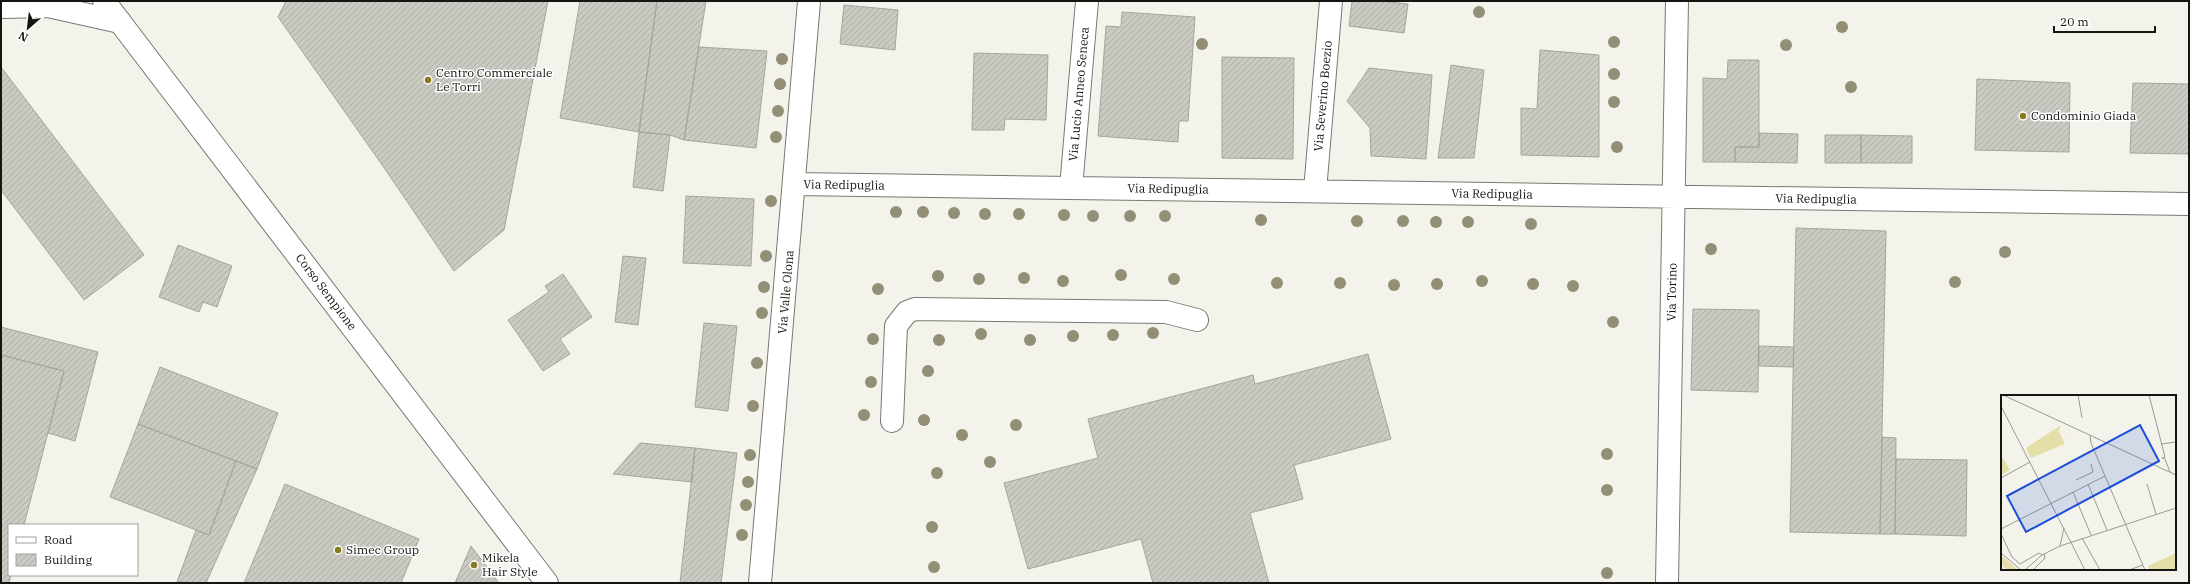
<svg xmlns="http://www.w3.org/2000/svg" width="2190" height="584" font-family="'IBM Plex Serif',serif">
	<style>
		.building { fill: url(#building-hatch); stroke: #a5a49d }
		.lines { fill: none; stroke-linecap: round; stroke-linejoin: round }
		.minor-casing { stroke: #797872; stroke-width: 24 }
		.major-casing { stroke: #797872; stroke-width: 24 }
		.minor { stroke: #fff; stroke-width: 22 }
		.major { stroke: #fff; stroke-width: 22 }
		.tree { fill: #928f76 }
		.poi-dot { fill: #867b21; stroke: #fff; stroke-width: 1.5 }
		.labels { text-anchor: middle; stroke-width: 3; stroke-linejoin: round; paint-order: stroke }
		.poi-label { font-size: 12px; fill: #141411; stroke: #fff; text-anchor: start }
		.street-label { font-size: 12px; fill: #141411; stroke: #fff }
		.inset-road { fill: none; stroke: #9a9994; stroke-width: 1 }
		.view { fill: #1d4ed8; fill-opacity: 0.15; stroke: #1d4ed8; stroke-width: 2 }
		.inset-edge { fill: none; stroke: #141411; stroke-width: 2 }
	</style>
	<defs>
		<pattern id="building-hatch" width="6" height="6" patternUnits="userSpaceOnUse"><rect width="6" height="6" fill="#cac9c2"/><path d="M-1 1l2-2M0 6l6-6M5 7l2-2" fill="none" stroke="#adaca6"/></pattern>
	</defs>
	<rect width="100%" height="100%" fill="#f3f2eb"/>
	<path class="building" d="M 286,1 L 548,1 L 504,230 L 454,271 L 385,169 L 278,17 Z
		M 580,1 L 657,1 L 639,132 L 560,118 Z
		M 657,1 L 706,1 L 684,140 L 670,135 L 639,132 Z
		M 1352,1 L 1381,1 L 1408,4 L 1404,33 L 1349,26 Z
		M 844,5 L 898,10 L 895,50 L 840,44 Z
		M 1122,12 L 1195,17 L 1188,121 L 1179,121 L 1178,142 L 1098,136 L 1106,26 L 1121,27 Z
		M 699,47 L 767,51 L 756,148 L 684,140 Z
		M 1540,50 L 1599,55 L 1599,157 L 1521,155 L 1521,108 L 1537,109 Z
		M 974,53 L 1048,55 L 1046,120 L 1005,119 L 1004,130 L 972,130 Z
		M 1222,57 L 1294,58 L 1293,159 L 1222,158 Z
		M 1728,60 L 1759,60 L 1759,147 L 1735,147 L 1735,162 L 1703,162 L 1703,78 L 1727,79 Z
		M 1451,65 L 1484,70 L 1474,158 L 1438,158 Z
		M 1,67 L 144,255 L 84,300 L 1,190 Z
		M 1369,68 L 1432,75 L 1426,159 L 1371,156 L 1370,128 L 1347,101 Z
		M 1977,79 L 2070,83 L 2069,152 L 1975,150 Z
		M 2133,83 L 2189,84 L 2189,154 L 2130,153 Z
		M 639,132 L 670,135 L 663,191 L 633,187 Z
		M 1759,133 L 1798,134 L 1797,163 L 1735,162 L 1735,147 L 1759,147 Z
		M 1825,135 L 1861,135 L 1861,163 L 1825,163 Z
		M 1861,135 L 1912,136 L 1912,163 L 1861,163 Z
		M 686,196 L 754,199 L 751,266 L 683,263 Z
		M 1796,228 L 1886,231 L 1880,534 L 1790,532 Z
		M 178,245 L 232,266 L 217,307 L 203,302 L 199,312 L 159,297 Z
		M 623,256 L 646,258 L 638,325 L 615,322 Z
		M 563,274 L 592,317 L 560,339 L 570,354 L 543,371 L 508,320 L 549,292 L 545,286 Z
		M 1693,309 L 1759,310 L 1758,392 L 1691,390 Z
		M 704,323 L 737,326 L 728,411 L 695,407 Z
		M 1,327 L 98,352 L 75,441 L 48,433 L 64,371 L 1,355 Z
		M 1759,346 L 1794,347 L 1793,367 L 1759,366 Z
		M 1368,354 L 1391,439 L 1294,465 L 1303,499 L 1250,513 L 1269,583 L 1153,583 L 1141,539 L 1028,569 L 1004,483 L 1098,458 L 1088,419 L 1253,375 L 1255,384 Z
		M 1,355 L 64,371 L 24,525 L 9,525 L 9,575 L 11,575 L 9,583 L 1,583 Z
		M 160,367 L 278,413 L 257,469 L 138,424 Z
		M 138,424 L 236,461 L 209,535 L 110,497 Z
		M 1882,437 L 1896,438 L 1895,534 L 1880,534 Z
		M 640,443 L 695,448 L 692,482 L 613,474 Z
		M 695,448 L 737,453 L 721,583 L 680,583 Z
		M 1896,459 L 1967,460 L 1966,536 L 1895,534 Z
		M 236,461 L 257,469 L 206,583 L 177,582 L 196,530 L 209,535 Z
		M 285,484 L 419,539 L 401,583 L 244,583 Z
		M 471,546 L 499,583 L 455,583 Z"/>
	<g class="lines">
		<defs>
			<path id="minor" d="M 1,7 L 48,6 L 120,22
				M 795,184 L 2189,204
				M 1071,188 L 1087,1
				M 1315,191 L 1331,1
				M 892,421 L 896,326 L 907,312 L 915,309 L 1166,312 L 1197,320
				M 760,583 L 809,1
				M 1667,583 L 1677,1"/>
			<path id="major" d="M 104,1 L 547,583"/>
		</defs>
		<use href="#minor" class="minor-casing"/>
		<use href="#major" class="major-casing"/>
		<use href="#minor" class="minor"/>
		<use href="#major" class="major"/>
	</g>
	<g class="tree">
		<circle cx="1479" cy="12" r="6"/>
		<circle cx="1842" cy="27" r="6"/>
		<circle cx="1614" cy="42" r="6"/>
		<circle cx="1202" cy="44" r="6"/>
		<circle cx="1786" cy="45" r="6"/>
		<circle cx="782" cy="59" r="6"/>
		<circle cx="1614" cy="74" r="6"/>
		<circle cx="780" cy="84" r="6"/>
		<circle cx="1851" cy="87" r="6"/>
		<circle cx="1614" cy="102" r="6"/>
		<circle cx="778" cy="111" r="6"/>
		<circle cx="776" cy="137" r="6"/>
		<circle cx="1617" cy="147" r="6"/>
		<circle cx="771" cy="201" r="6"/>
		<circle cx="896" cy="212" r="6"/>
		<circle cx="923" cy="212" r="6"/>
		<circle cx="954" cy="213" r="6"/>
		<circle cx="985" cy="214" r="6"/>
		<circle cx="1019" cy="214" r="6"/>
		<circle cx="1064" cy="215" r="6"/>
		<circle cx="1093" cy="216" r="6"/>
		<circle cx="1130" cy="216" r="6"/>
		<circle cx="1165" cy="216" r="6"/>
		<circle cx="1261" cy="220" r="6"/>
		<circle cx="1357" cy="221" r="6"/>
		<circle cx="1403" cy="221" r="6"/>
		<circle cx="1436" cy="222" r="6"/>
		<circle cx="1468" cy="222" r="6"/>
		<circle cx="1531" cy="224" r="6"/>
		<circle cx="1711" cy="249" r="6"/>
		<circle cx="2005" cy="252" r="6"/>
		<circle cx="766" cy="256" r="6"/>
		<circle cx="1121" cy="275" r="6"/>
		<circle cx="938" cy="276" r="6"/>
		<circle cx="1024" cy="278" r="6"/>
		<circle cx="979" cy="279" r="6"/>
		<circle cx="1174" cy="279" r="6"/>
		<circle cx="1063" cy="281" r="6"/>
		<circle cx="1482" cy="281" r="6"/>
		<circle cx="1955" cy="282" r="6"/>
		<circle cx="1277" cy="283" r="6"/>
		<circle cx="1340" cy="283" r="6"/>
		<circle cx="1437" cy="284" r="6"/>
		<circle cx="1533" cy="284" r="6"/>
		<circle cx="1394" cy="285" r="6"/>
		<circle cx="1573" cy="286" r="6"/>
		<circle cx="764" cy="287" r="6"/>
		<circle cx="878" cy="289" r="6"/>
		<circle cx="762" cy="313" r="6"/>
		<circle cx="1613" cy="322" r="6"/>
		<circle cx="1153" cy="333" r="6"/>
		<circle cx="981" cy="334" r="6"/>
		<circle cx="1113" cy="335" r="6"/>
		<circle cx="1073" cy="336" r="6"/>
		<circle cx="873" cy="339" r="6"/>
		<circle cx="939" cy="340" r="6"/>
		<circle cx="1030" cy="340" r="6"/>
		<circle cx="757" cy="363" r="6"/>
		<circle cx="928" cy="371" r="6"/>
		<circle cx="871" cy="382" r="6"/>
		<circle cx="753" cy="406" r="6"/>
		<circle cx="864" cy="415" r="6"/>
		<circle cx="924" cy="420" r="6"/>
		<circle cx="1016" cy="425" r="6"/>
		<circle cx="962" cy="435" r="6"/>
		<circle cx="1607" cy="454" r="6"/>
		<circle cx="750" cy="455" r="6"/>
		<circle cx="990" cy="462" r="6"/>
		<circle cx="937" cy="473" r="6"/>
		<circle cx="748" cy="482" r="6"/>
		<circle cx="1607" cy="490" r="6"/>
		<circle cx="746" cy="505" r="6"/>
		<circle cx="932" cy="527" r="6"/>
		<circle cx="742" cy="535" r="6"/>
		<circle cx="934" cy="567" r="6"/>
		<circle cx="1607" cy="573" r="6"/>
	</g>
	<g class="poi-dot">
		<circle cx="428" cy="80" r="4"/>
		<circle cx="2023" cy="116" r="4"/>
		<circle cx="338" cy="550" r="4"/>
		<circle cx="474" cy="565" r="4"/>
	</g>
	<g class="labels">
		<g class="poi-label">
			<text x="436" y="77">Centro Commerciale<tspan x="436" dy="14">Le Torri</tspan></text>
			<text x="2031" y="120">Condominio Giada</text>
			<text x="346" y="554">Simec Group</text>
			<text x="482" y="562">Mikela<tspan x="482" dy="14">Hair Style</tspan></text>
		</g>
		<g class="street-label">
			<text transform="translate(1079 94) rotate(-85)" y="4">Via Lucio Anneo Seneca</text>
			<text transform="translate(1323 96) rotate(-85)" y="4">Via Severino Boezio</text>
			<text transform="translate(844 185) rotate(1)" y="4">Via Redipuglia</text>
			<text transform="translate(1168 189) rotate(1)" y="4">Via Redipuglia</text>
			<text transform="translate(1492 194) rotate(1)" y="4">Via Redipuglia</text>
			<text transform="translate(1816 199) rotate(1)" y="4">Via Redipuglia</text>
			<text transform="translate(326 292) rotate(53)" y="4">Corso Sempione</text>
			<text transform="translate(786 292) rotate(-85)" y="4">Via Valle Olona</text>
			<text transform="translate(1672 292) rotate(-89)" y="4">Via Torino</text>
		</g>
	</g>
	<g transform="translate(2001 395)">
		<rect width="175" height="175" fill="#f3f2eb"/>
		<path d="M 60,30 L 58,35 L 86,49 L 57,35 L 64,49 L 30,63 L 25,53 ZM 0,60 L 9,75 L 0,80 ZM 0,160 L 17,175 L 6,175 L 0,169 Z" fill="#e4dea8"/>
		<path d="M 56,38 L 61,47 L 36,59 L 32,50 ZM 175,158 L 175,175 L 149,175 L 147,171 Z" fill="#e4dea8"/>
		<path class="inset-road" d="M 2,0 L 175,80M 77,0 L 81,23M 148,0 L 164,62M 0,11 L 84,175M 89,41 L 90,48 L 144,175M 160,49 L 175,47M 164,62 L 161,63 L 164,64 L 169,77M 0,83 L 29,67M 75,85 L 92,77 L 90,69M 87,89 L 106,135M 146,89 L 155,119M 72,97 L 90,140M 0,134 L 104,81M 0,139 L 11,162 L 19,169 L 38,158 L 41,160M 81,143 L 99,175M 59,151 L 63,133M 0,158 L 20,175M 24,175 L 41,160 L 59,151 L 175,113M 32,175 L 44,163 L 43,159M 128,175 L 142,170"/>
		<path class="view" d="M 139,30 L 158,66 L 25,137 L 6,101 Z"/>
		<rect width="175" height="175" class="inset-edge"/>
	</g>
	<rect width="2190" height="584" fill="none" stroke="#141411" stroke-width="4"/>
	<rect x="8" y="524" width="130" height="52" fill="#ffffff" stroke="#a1a1a0"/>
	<rect x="16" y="537" width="20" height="6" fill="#ffffff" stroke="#a1a1a0"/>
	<text x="44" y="544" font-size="12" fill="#141411">Road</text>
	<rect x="16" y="554" width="20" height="12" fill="url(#building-hatch)" stroke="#a1a1a0"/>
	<text x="44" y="564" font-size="12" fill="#141411">Building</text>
	<g transform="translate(28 28) rotate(208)" stroke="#ffffff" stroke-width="3" paint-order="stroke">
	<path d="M0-3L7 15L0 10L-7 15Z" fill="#141411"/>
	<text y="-6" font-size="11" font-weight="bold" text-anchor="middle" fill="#141411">N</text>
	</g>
	<path d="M2054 26v6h101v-6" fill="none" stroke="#141411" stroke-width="2"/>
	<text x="2060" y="26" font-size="12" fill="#141411" stroke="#ffffff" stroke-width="3" paint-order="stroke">20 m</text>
</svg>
